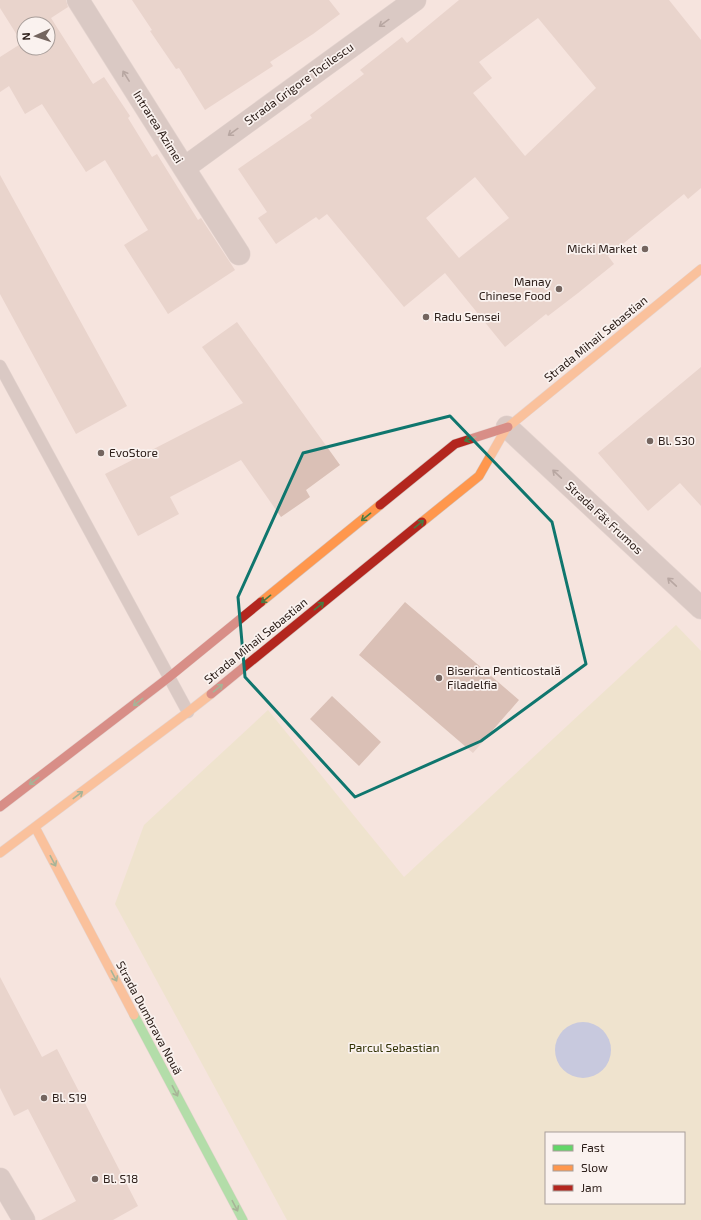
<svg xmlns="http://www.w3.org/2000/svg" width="701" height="1220" font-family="'Exo 2',sans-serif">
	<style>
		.green { fill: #e7e2ba; fill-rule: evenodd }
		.water { fill: #91a8de }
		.building { fill: #dac0b6; fill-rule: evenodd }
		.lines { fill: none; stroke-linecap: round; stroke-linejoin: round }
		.lane-casing { stroke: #d0c2bd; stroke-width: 13 }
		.street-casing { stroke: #d0c2bd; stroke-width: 23 }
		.fast-casing { stroke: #d0c2bd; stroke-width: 10 }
		.slow-casing { stroke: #d0c2bd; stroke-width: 10 }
		.jam-casing { stroke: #d0c2bd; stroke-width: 10 }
		.lane { stroke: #b9a9a5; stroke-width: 12 }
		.street { stroke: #b9a9a5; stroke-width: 22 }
		.fast { stroke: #63d668; stroke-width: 9 }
		.slow { stroke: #ff974d; stroke-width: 9 }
		.jam { stroke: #b3261e; stroke-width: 9 }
		.oneway { stroke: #6d5e59 }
		.oneway2 { stroke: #487b42 }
		.marked { fill: none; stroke: #0f766e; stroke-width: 3; stroke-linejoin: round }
		.poi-dot { fill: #74655f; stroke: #faf2ef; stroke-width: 1.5 }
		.labels { text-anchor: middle; stroke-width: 3.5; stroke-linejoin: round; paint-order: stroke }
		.street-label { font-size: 12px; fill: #2e201b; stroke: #faf2ef }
		.poi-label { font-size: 12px; fill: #2e201b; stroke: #faf2ef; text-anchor: start }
		.park-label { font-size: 12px; fill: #313204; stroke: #faf2ef }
	</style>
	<rect width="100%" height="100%" fill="#f5e4de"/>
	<path class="green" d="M 676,625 L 701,651 L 701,1220 L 287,1220 L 115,904 L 144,825 L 268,710 L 404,877 ZM 546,1133 L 684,1133 L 684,1203 L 546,1203 Z"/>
	<path class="water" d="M555 1050a28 28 0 1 1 56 0a28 28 0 1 1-56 0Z"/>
	<path class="building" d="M 0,0 L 66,0 L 68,7 L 51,18 L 93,84 L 104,77 L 130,116 L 128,118 L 152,157 L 157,154 L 198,220 L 201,218 L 235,270 L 168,314 L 124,245 L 148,230 L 105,160 L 86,172 L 42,104 L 25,114 L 9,86 L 0,92 L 0,57 L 22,43 L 0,8 ZM 24,24 L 48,24 L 48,48 L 24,48 Z
		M 132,0 L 329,0 L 340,14 L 313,34 L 270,62 L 273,66 L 205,110 L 179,68 L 176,69 L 150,31 L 152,30 Z
		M 459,0 L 669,0 L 701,40 L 701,188 L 688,199 L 684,194 L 608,256 L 614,264 L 578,293 L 548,316 L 546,314 L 505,347 L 445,273 L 404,307 L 327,214 L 319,220 L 316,217 L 276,244 L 258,218 L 267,212 L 238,169 L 312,118 L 310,115 L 364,74 L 360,70 L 402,37 L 407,43 ZM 538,18 L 596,88 L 525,156 L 473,93 L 492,78 L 479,62 ZM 475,177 L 509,218 L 459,258 L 426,218 Z
		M 0,175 L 127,406 L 76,434 L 0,294 Z
		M 237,322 L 340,465 L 306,490 L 310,497 L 281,517 L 241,460 L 170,497 L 179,514 L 138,536 L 105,474 L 243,403 L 202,347 Z
		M 701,367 L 701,506 L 680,483 L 648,511 L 598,453 Z
		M 405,602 L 519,700 L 473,753 L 359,655 Z
		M 332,696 L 381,742 L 359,766 L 310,719 Z
		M 0,977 L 42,1057 L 57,1049 L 138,1206 L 113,1220 L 41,1220 L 76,1201 L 28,1109 L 14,1116 L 0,1088 Z"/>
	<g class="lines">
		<defs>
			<path id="lane" d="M 0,366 L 188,712"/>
			<path id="street" d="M 78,0 L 184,168 L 239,254
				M 184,168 L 415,0
				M 507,427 L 701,608
				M 0,1179 L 24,1220"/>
			<path id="fast" d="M 134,1015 L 243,1220"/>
			<path id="slow" d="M 508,427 L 701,269
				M 422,522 L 479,476 L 507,427
				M 261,602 L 380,505
				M 35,827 L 134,1015
				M 0,853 L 188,712 L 211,694"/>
			<path id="jam" d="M 380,505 L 455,444 L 508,427
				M 211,694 L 422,522
				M 0,807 L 168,678 L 261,602"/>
		</defs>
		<use href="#lane" class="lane-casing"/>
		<use href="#street" class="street-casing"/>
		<use href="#fast" class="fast-casing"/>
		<use href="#slow" class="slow-casing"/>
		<use href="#jam" class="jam-casing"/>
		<use href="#lane" class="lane"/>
		<use href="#street" class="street"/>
		<use href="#fast" class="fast"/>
		<use href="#slow" class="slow"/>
		<use href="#jam" class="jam"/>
	</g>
	<defs><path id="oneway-shaft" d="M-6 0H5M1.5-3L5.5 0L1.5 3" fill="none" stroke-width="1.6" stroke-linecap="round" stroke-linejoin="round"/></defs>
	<g class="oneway">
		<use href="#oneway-shaft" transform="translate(384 23) rotate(144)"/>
		<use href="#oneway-shaft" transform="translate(126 76) rotate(-122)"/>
		<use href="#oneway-shaft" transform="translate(233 132) rotate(144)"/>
		<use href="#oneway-shaft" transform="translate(557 474) rotate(-137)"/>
		<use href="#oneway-shaft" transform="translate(672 582) rotate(-137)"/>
	</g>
	<g class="oneway2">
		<use href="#oneway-shaft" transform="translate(470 439) rotate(161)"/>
		<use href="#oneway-shaft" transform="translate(366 517) rotate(141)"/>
		<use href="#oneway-shaft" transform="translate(419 524) rotate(-39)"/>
		<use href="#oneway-shaft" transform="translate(266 599) rotate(141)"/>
		<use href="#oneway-shaft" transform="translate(319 606) rotate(-39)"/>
		<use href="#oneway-shaft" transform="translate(218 688) rotate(-39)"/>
		<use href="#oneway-shaft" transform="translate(138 702) rotate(142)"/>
		<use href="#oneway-shaft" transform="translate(34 781) rotate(143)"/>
		<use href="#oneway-shaft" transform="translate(78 795) rotate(-37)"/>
		<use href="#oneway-shaft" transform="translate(53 861) rotate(62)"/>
		<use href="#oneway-shaft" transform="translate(114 976) rotate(62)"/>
		<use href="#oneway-shaft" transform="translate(175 1091) rotate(62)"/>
		<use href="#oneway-shaft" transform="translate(235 1206) rotate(62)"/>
	</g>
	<path d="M0 0H701V1220H0ZM 450,416 L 552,522 L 586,664 L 481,741 L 355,797 L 245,677 L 238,597 L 303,453 Z" fill="#f5e4de" fill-opacity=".55" fill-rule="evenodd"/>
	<path class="marked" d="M 450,416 L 552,522 L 586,664 L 481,741 L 355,797 L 245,677 L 238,597 L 303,453 Z"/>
	<g class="poi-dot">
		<circle cx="645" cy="249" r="4"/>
		<circle cx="559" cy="289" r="4"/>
		<circle cx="426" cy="317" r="4"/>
		<circle cx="650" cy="441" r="4"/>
		<circle cx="101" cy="453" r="4"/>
		<circle cx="439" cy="678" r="4"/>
		<circle cx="44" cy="1098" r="4"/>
		<circle cx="95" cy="1179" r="4"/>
	</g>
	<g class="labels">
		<g class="street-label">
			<text transform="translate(299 84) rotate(-36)" y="4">Strada Grigore Tocilescu</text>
			<text transform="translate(158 127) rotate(58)" y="4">Intrarea Azimei</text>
			<text transform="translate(596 339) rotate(-39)" y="4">Strada Mihail Sebastian</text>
			<text transform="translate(604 518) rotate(43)" y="4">Strada Făt Frumos</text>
			<text transform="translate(256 641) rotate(-39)" y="4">Strada Mihail Sebastian</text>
			<text transform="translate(149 1018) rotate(62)" y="4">Strada Dumbrava Nouă</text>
		</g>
		<g class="poi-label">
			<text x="637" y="253" text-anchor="end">Micki Market</text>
			<text x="551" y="286" text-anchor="end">Manay<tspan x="551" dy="14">Chinese Food</tspan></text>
			<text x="434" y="321">Radu Sensei</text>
			<text x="658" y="445">Bl. S30</text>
			<text x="109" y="457">EvoStore</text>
			<text x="447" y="675">Biserica Penticostală<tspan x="447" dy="14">Filadelfia</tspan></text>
			<text x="52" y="1102">Bl. S19</text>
			<text x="103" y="1183">Bl. S18</text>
		</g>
		<g class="park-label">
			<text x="394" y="1052">Parcul Sebastian</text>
		</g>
	</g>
	<rect x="545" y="1132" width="140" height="72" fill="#faf2ef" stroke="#a89e9a"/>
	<rect x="553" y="1145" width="20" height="6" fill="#63d668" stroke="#a89e9a"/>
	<text x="581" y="1152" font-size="12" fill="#2e201b">Fast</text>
	<rect x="553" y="1165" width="20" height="6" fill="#ff974d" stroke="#a89e9a"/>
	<text x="581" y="1172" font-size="12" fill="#2e201b">Slow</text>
	<rect x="553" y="1185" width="20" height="6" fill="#b3261e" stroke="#a89e9a"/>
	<text x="581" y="1192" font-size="12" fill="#2e201b">Jam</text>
	<g transform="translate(36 36) rotate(267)"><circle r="19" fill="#faf2ef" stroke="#a89e9a"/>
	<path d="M0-3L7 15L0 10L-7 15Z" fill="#74655f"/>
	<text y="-6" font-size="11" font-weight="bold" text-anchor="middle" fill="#2e201b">N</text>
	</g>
</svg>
